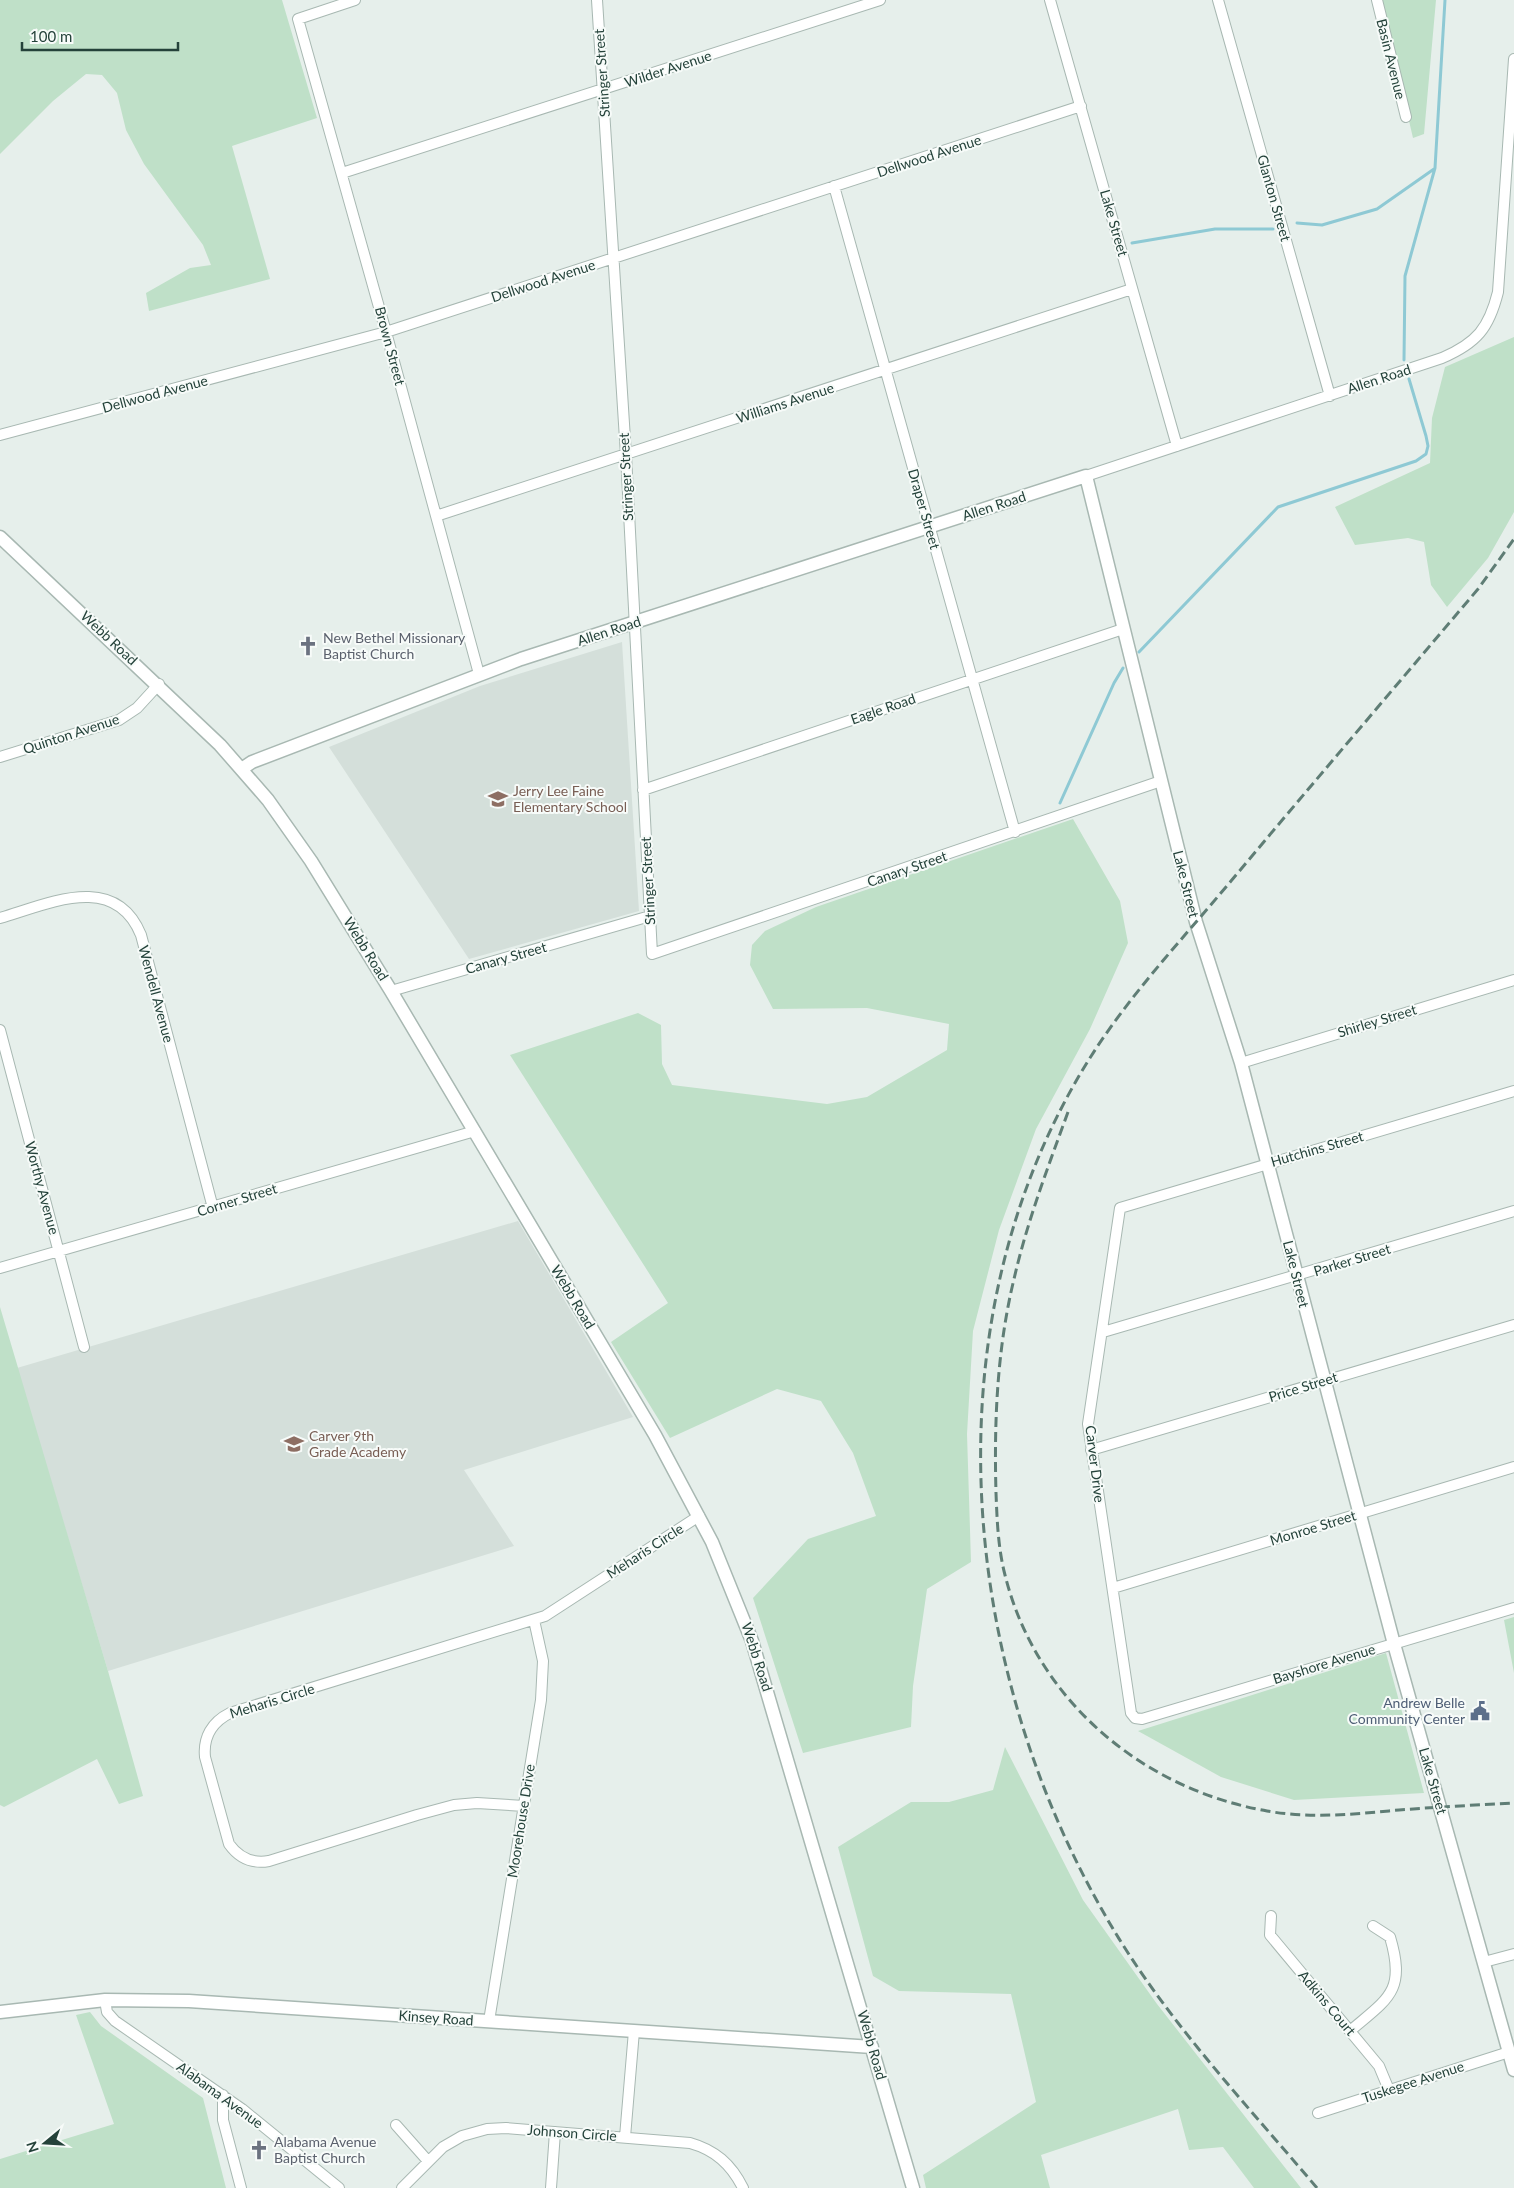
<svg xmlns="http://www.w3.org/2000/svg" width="1514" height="2188" font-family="Lato,sans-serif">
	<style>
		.built { fill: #d4dfda }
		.green { fill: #bfe0c8 }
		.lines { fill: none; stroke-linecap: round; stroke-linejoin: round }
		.stream { stroke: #8ec9d4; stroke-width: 3 }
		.minor-casing { stroke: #a8b8b2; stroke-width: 12 }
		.tertiary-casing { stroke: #a8b8b2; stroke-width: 15 }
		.minor { stroke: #fff; stroke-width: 10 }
		.tertiary { stroke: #fff; stroke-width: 12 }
		.rail { stroke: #5f7d75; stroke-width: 3; stroke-dasharray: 10 5; stroke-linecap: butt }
		.labels { text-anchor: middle; stroke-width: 4; stroke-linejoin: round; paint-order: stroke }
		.street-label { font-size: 14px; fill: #24423a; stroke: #f7fbf9 }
		.worship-label { font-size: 14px; fill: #5b616d; stroke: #f7fbf9; text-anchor: start }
		.education-label { font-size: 14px; fill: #785e54; stroke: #f7fbf9; text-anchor: start }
		.service-label { font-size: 14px; fill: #4e5e75; stroke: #f7fbf9; text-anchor: end }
	</style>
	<rect width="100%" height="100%" fill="#e6efeb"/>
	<path class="built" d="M 622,642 L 639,911 L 469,959 L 329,747 L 480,686 Z
		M 518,1221 L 633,1417 L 464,1470 L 514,1546 L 108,1671 L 17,1368 Z"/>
	<path class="green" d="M 0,0 L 282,0 L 317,118 L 232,146 L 270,279 L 149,311 L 146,293 L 190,268 L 211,265 L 203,245 L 144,164 L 126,130 L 117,93 L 102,75 L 86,74 L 53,101 L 0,154 Z
		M 1381,0 L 1436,0 L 1424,134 L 1413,138 Z
		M 1514,337 L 1514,512 L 1488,558 L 1447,607 L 1431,585 L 1424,542 L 1408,538 L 1355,545 L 1335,507 L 1430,463 L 1432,418 L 1445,367 Z
		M 1073,819 L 1120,901 L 1128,943 L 1090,1029 L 1036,1129 L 999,1230 L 973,1331 L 967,1434 L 971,1562 L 927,1589 L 913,1686 L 911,1727 L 803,1753 L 753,1598 L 808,1539 L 876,1516 L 853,1453 L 821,1401 L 777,1389 L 670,1438 L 611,1342 L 668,1303 L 510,1055 L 638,1013 L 661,1025 L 662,1064 L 672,1085 L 827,1104 L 867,1097 L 947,1050 L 949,1024 L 867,1008 L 773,1009 L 750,965 L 752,945 L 765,931 L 816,907 Z
		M 0,1307 L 108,1671 L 143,1796 L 119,1804 L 97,1759 L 4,1807 L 0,1805 Z
		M 1514,1617 L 1514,1673 L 1504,1620 Z
		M 1386,1653 L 1424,1793 L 1294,1800 L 1221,1777 L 1138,1731 Z
		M 1005,1747 L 1083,1900 L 1157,2004 L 1301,2188 L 1254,2188 L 1223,2147 L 1189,2150 L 1178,2109 L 1041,2155 L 1050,2188 L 926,2188 L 923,2175 L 1036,2102 L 1011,1994 L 899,1991 L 873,1976 L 838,1847 L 911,1802 L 949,1802 L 993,1790 Z
		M 90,2012 L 101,2026 L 203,2098 L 226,2188 L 0,2188 L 0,2159 L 114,2124 L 76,2015 Z"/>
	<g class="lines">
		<path class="stream" d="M 1297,223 L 1322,225 L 1377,209 L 1434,169
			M 1132,243 L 1215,229 L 1273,229
			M 1404,360 L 1405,276 L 1435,168 L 1445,0
			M 1139,652 L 1278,507 L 1416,461 L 1426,454 L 1428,446 L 1426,436 L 1409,379
			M 1060,803 L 1114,683 L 1123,668"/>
		<defs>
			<path id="minor" d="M 355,0 L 298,19 L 386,332 L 479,674
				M 597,0 L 626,455 L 652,954 L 1161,781
				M 1050,0 L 1177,446
				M 1218,0 L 1330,396
				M 1377,0 L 1406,117
				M 342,173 L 880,0
				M 834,186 L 1015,832
				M 0,435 L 386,332 L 1081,106
				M 1086,476 L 1442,358 C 1477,343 1489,328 1498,292 L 1514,59
				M 436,516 L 1132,289
				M 0,757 L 119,720 L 137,708 L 159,684
				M 643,790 L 1123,629
				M 0,918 C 48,904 115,871 141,935 L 213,1208
				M 391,991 L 650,916
				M 0,1030 L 84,1347
				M 1241,1063 L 1514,980
				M 1514,1091 L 1120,1208 L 1088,1424 L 1131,1713 L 1135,1718 L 1142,1719 L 1514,1608
				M 0,1268 L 475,1131
				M 1103,1332 L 1514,1211
				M 1091,1450 L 1514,1325
				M 1113,1588 L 1514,1467
				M 524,1806 L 477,1803 L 454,1805 L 417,1815 L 269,1861 C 252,1864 239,1858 229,1844 L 205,1757 C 203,1737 212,1722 230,1713 L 545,1616 L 699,1516
				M 1271,1916 L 1270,1935 L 1379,2066 L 1389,2090
				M 1484,1962 L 1514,1954
				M 105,2000 L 107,2012 L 115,2021 L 242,2109 L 339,2188
				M 489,2021 L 541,1700 L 543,1661 L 534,1620
				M 1350,2031 C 1389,1998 1406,1991 1390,1937 L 1373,1926
				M 223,2095 L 223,2120 L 241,2188
				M 1318,2113 L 1509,2052
				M 396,2125 L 427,2160
				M 625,2137 L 634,2031
				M 402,2188 L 443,2147 L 462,2136 L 487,2129 L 506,2128 L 690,2143 C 715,2150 731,2164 743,2188
				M 551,2188 L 555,2132"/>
			<path id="tertiary" d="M 0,537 L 220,745 L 268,800 L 311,861 L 391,991 L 655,1435 L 712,1542 L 752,1641 L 913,2188
				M 243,768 L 252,762 L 521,659 L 1086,476 L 1196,922 L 1241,1063 L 1394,1644 L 1514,2070
				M 0,2012 L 105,2000 L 189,2001 L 872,2047"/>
		</defs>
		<use href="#minor" class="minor-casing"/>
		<use href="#tertiary" class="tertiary-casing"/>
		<use href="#minor" class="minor"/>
		<use href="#tertiary" class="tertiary"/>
		<path class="rail" d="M 1068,1112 C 1048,1167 1027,1222 1014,1279 C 997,1349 994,1422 996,1493 C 997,1519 998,1548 1005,1575 C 1036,1700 1142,1789 1267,1811 C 1311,1819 1355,1814 1399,1810 C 1437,1807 1476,1805 1514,1803
			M 1317,2188 C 1241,2098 1158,2011 1101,1908 C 954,1648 929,1303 1097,1047 C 1136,988 1186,935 1231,881 C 1313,783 1396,686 1478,589 L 1514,539"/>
	</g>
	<defs>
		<symbol id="church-bare" viewBox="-9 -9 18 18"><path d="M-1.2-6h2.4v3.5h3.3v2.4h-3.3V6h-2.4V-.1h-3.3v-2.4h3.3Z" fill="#6b7280" stroke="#f7fbf9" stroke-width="2.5" paint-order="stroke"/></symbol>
		<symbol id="school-bare" viewBox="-9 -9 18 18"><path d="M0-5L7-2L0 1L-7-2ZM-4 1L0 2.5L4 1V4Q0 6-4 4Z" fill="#8d6e63" stroke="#f7fbf9" stroke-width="2.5" paint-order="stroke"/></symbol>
		<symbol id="civic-bare" viewBox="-9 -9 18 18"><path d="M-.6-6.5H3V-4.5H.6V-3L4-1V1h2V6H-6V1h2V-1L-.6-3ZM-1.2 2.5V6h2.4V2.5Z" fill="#5c6f8a" stroke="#f7fbf9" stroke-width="2.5" paint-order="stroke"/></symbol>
	</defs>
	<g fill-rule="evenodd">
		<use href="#church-bare" x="294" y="632" width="28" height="28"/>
		<use href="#school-bare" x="484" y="785" width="28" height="28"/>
		<use href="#school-bare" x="280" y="1430" width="28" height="28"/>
		<use href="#civic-bare" x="1466" y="1697" width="28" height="28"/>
		<use href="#church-bare" x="245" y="2136" width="28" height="28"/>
	</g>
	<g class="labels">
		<g class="street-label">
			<text transform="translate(1391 59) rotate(76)" y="5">Basin Avenue</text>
			<text transform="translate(668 69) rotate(-18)" y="5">Wilder Avenue</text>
			<text transform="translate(602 73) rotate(-94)" y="5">Stringer Street</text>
			<text transform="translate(929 156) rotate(-18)" y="5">Dellwood Avenue</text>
			<text transform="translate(1274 198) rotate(74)" y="5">Glanton Street</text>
			<text transform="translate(1114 223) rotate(74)" y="5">Lake Street</text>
			<text transform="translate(543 281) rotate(-18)" y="5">Dellwood Avenue</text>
			<text transform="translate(390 346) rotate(75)" y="5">Brown Street</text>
			<text transform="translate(1379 379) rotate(-18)" y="5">Allen Road</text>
			<text transform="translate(155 394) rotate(-15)" y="5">Dellwood Avenue</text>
			<text transform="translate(785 403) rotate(-18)" y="5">Williams Avenue</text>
			<text transform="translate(626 477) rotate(-93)" y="5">Stringer Street</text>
			<text transform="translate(994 506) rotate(-18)" y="5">Allen Road</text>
			<text transform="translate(924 509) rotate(74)" y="5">Draper Street</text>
			<text transform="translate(609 631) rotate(-18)" y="5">Allen Road</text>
			<text transform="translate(109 638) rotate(43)" y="5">Webb Road</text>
			<text transform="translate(883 709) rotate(-19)" y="5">Eagle Road</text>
			<text transform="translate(71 734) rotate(-18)" y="5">Quinton Avenue</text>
			<text transform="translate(907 869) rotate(-19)" y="5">Canary Street</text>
			<text transform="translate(648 881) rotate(-93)" y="5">Stringer Street</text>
			<text transform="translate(1186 884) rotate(76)" y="5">Lake Street</text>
			<text transform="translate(366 949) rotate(58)" y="5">Webb Road</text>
			<text transform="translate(506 958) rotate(-16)" y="5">Canary Street</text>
			<text transform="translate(156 994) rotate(75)" y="5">Wendell Avenue</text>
			<text transform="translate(1377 1021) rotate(-17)" y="5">Shirley Street</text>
			<text transform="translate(1317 1149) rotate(-16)" y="5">Hutchins Street</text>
			<text transform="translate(42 1188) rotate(75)" y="5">Worthy Avenue</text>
			<text transform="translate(237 1200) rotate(-17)" y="5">Corner Street</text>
			<text transform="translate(1352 1260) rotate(-17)" y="5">Parker Street</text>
			<text transform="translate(1296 1274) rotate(76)" y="5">Lake Street</text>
			<text transform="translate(573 1297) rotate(59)" y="5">Webb Road</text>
			<text transform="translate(1303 1387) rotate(-17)" y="5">Price Street</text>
			<text transform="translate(1095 1464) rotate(83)" y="5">Carver Drive</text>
			<text transform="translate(1313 1528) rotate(-17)" y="5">Monroe Street</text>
			<text transform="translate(645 1551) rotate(-33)" y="5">Meharis Circle</text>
			<text transform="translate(757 1657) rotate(72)" y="5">Webb Road</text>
			<text transform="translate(1324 1664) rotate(-17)" y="5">Bayshore Avenue</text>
			<text transform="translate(272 1701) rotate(-17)" y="5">Meharis Circle</text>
			<text transform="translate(1433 1781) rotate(74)" y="5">Lake Street</text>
			<text transform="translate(521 1821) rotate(-81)" y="5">Moorehouse Drive</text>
			<text transform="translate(1327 2003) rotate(50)" y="5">Adkins Court</text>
			<text transform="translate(436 2018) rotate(4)" y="5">Kinsey Road</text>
			<text transform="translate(872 2045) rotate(74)" y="5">Webb Road</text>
			<text transform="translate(1413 2082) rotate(-18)" y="5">Tuskegee Avenue</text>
			<text transform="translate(220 2095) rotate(36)" y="5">Alabama Avenue</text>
			<text transform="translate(572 2133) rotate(4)" y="5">Johnson Circle</text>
		</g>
		<g class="worship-label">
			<text x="323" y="643">New Bethel Missionary<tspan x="323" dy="16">Baptist Church</tspan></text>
			<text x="274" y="2147">Alabama Avenue<tspan x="274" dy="16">Baptist Church</tspan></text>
		</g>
		<g class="education-label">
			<text x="513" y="796">Jerry Lee Faine<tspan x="513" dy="16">Elementary School</tspan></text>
			<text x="309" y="1441">Carver 9th<tspan x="309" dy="16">Grade Academy</tspan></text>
		</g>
		<g class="service-label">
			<text x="1465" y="1708">Andrew Belle<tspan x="1465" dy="16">Community Center</tspan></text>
		</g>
	</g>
	<g transform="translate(45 2143) rotate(252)" stroke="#f7fbf9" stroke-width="4" paint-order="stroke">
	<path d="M0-4L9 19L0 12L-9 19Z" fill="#24423a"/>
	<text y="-8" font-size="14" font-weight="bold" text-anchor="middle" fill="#24423a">N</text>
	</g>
	<path d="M22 42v8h156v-8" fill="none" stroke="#24423a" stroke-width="2.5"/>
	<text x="30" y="42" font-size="15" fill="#24423a" stroke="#f7fbf9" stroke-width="4" paint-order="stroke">100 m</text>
</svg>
